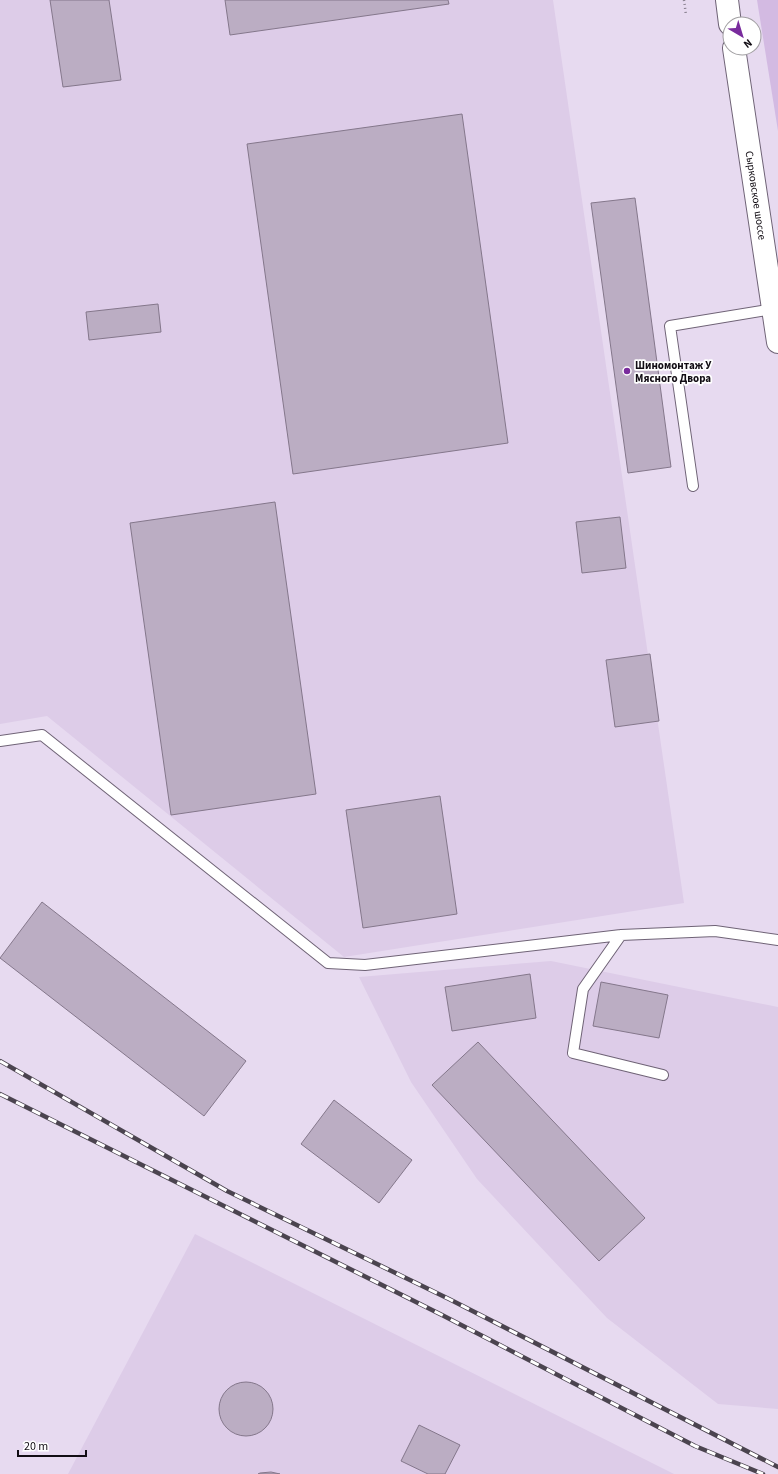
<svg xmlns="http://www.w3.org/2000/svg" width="778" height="1474" font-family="'Source Sans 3',sans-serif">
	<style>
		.built { fill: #ddcce8 }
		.green { fill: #d3bae2 }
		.building { fill: #bbadc3; stroke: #84778b }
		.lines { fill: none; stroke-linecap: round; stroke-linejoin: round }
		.lane-casing { stroke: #6f6376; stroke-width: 12 }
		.primary-casing { stroke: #6f6376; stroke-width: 24 }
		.path { stroke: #867d8c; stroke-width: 2.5; stroke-dasharray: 1 3; stroke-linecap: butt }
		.lane { stroke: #fff; stroke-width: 10 }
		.primary { stroke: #fff; stroke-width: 22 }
		.rail-casing { stroke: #4b444f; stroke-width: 4.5 }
		.rail { stroke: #fff; stroke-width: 3; stroke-dasharray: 9; stroke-linecap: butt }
		.poi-dot { fill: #792b9d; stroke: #fff; stroke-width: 1.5 }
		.labels { text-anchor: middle; stroke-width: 3.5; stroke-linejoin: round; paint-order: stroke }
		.street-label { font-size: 11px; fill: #120d14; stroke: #fff }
		.poi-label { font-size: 11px; font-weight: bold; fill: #120d14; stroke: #fff; text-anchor: start }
	</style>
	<rect width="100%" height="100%" fill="#e7daf0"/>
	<path class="built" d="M 0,0 L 553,0 L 684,903 L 344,957 L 47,716 L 0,724 Z
		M 551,961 L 778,1007 L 778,1409 L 718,1404 L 607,1318 L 477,1179 L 411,1082 L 359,977 Z
		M 195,1234 L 674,1474 L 68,1474 Z"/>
	<path class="green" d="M 757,0 L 778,0 L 778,131 Z"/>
	<path class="building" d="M 50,0 L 109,0 L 121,80 L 63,87 Z
		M 225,0 L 448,0 L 449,4 L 230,35 Z
		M 462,114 L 508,443 L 293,474 L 247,144 Z
		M 635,198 L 671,467 L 628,473 L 591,203 Z
		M 158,304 L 161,332 L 89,340 L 86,312 Z
		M 275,502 L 316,794 L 171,815 L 130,523 Z
		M 620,517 L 626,568 L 582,573 L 576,522 Z
		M 650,654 L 659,721 L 615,727 L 606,660 Z
		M 440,796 L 457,914 L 363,928 L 346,810 Z
		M 42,902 L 246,1061 L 204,1116 L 0,958 Z
		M 530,974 L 536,1018 L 452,1031 L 445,987 Z
		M 601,982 L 668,995 L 659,1038 L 593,1026 Z
		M 478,1042 L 645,1218 L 599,1261 L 432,1085 Z
		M 334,1100 L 412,1160 L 379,1203 L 301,1144 Z
		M219 1409a27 27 0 1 1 54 0a27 27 0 1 1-54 0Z
		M 419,1425 L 460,1445 L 445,1474 L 428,1474 L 401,1461 Z
		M 271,1472 L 280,1474 L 258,1474 L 260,1473 Z"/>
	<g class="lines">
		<defs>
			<path id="lane" d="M 693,486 L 670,326 L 773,309
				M 0,741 L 42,735 L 328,963 L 365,965 L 621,935 L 715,931 L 778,940
				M 621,935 L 583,989 L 573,1053 L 663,1075"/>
			<g id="primary">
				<path d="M 727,0 L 730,24"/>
				<path id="s1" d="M 734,48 L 778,342"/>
			</g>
		</defs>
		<use href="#lane" class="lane-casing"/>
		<use href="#primary" class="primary-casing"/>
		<path class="path" d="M 684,0 L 686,15"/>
		<use href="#lane" class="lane"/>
		<use href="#primary" class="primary"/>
		<defs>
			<path id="rail" d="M 0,1061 L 227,1191 L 449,1299 L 778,1467
				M 0,1094 L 442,1315 L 695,1446 L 763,1474"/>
		</defs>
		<use href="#rail" class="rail-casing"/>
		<use href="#rail" class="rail"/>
	</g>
	<circle class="poi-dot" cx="627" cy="371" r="4"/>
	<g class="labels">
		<g class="street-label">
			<text dy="4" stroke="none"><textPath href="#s1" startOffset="149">Сырковское шоссе</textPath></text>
		</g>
		<g class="poi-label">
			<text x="635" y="369">Шиномонтаж У<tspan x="635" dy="13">Мясного Двора</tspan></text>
		</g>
	</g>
	<g transform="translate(742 36) rotate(142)"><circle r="19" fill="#ffffff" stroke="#a09ea1"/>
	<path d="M0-3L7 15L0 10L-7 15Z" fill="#792b9d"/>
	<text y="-6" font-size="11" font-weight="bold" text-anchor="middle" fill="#120d14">N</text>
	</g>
	<path d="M18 1450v6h68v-6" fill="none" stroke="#120d14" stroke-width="2"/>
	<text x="24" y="1450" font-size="12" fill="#120d14" stroke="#ffffff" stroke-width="3" paint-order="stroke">20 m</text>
</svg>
